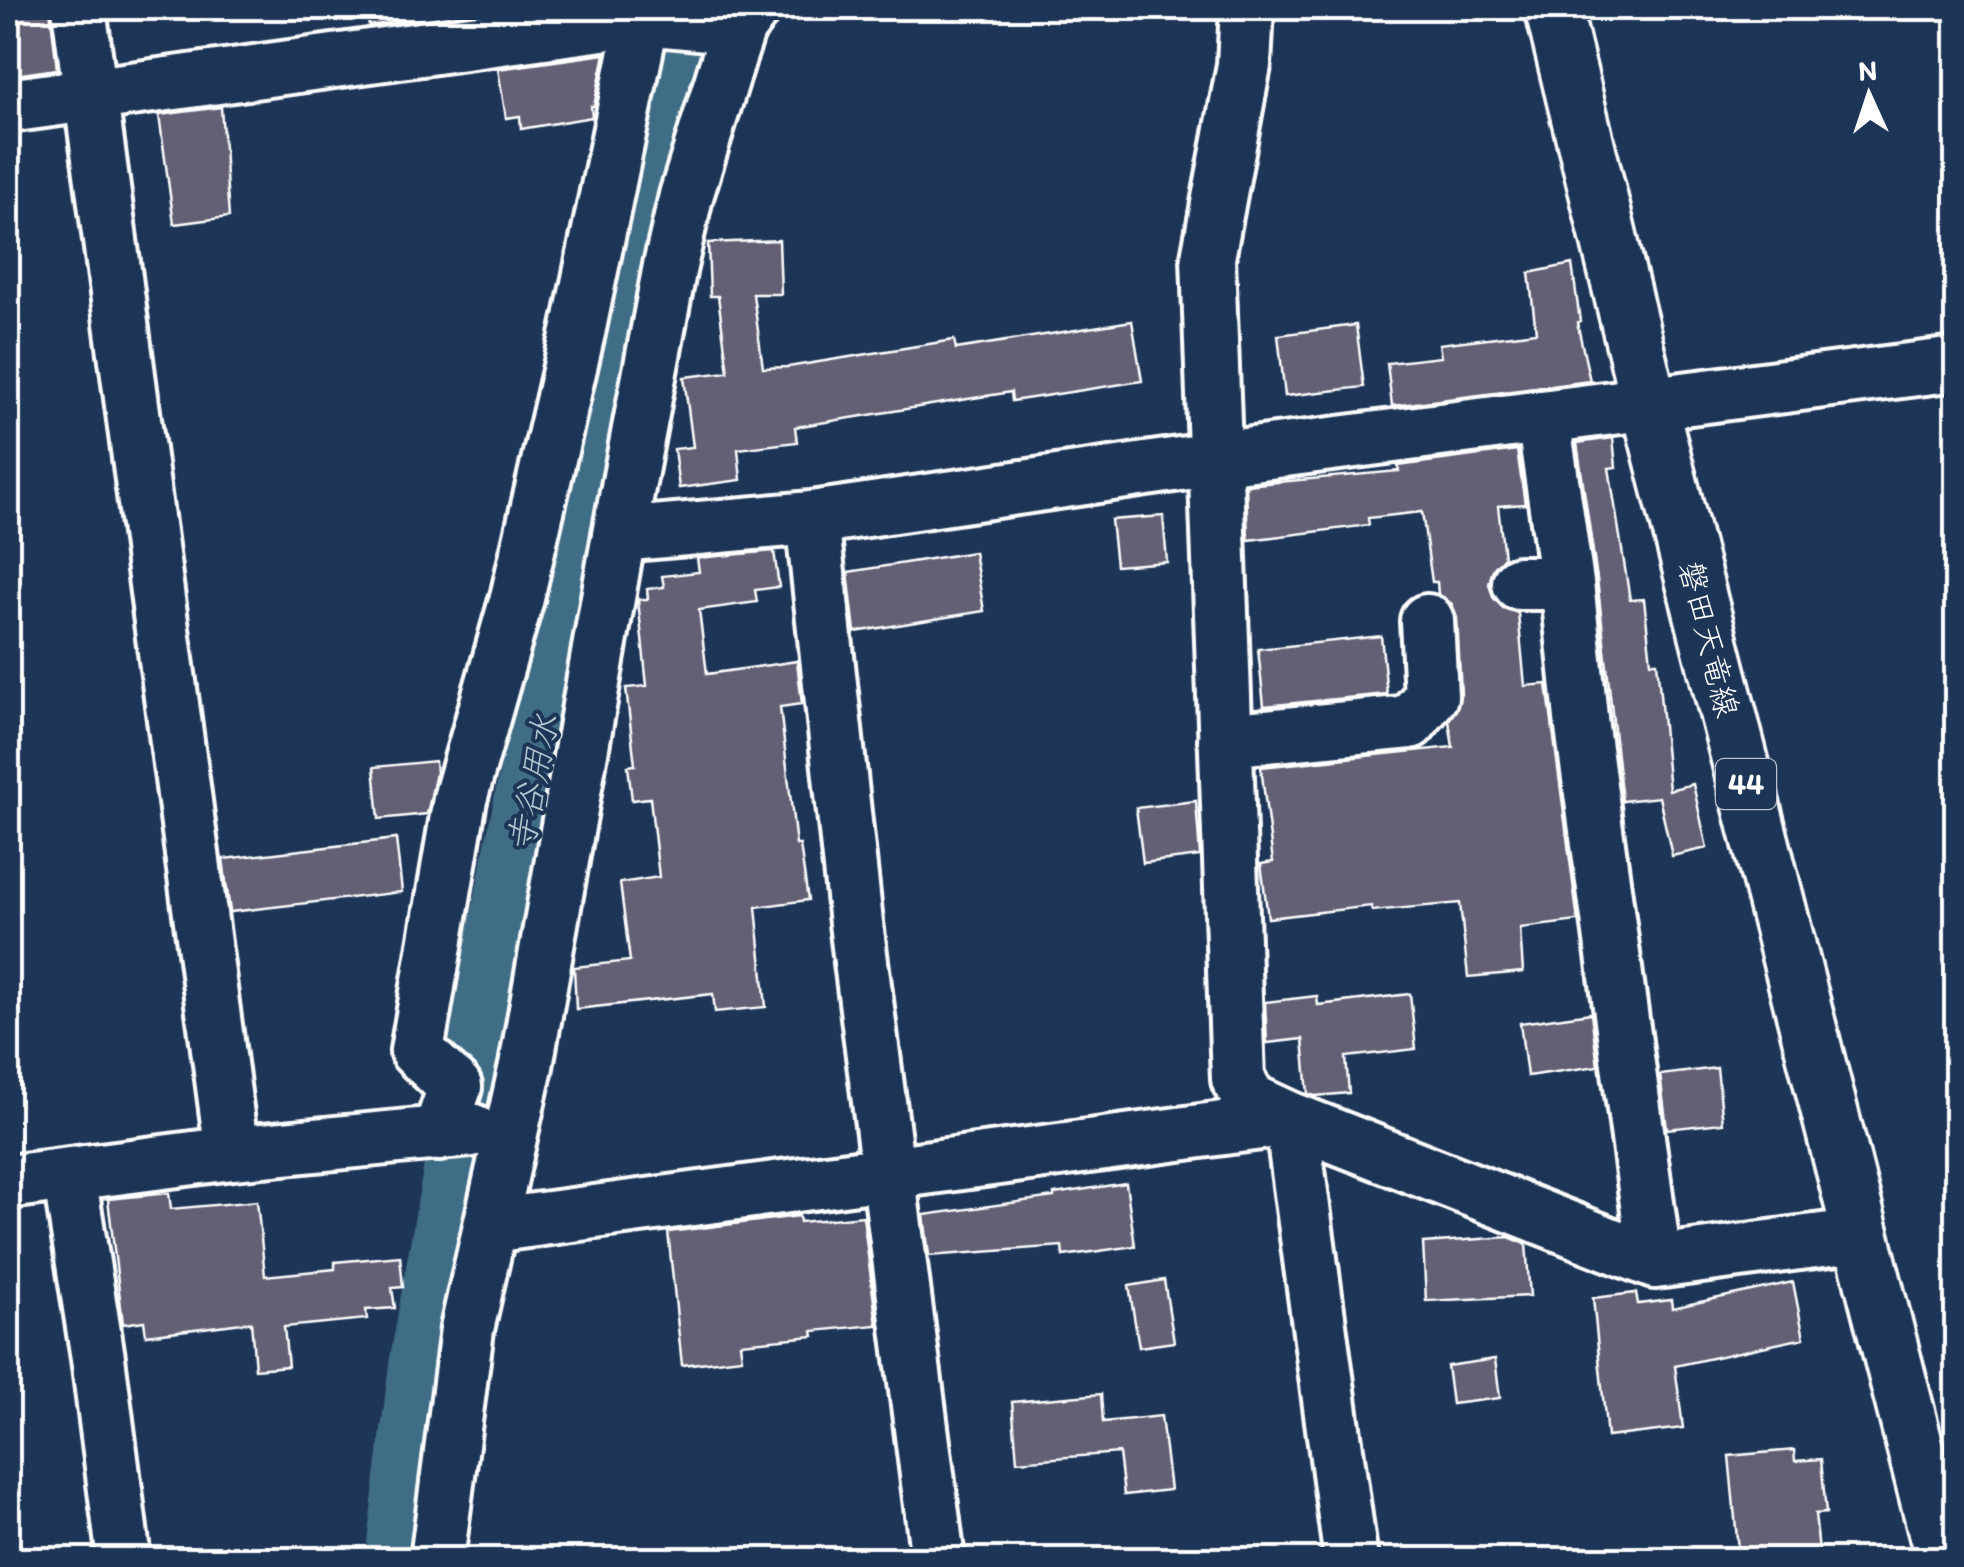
<svg xmlns="http://www.w3.org/2000/svg" width="1964" height="1567" font-family="Itim,'Klee One',sans-serif">
	<style>
		.lines { fill: none; stroke-linecap: round; stroke-linejoin: round }
		.river { stroke: #416d86; stroke-width: 70 }
		.building { fill: #645f74; stroke: #fff; stroke-width: 2.5 }
		.minor-casing { stroke: #fff; stroke-width: 60 }
		.major-casing { stroke: #fff; stroke-width: 62 }
		.minor { stroke: #1d3557; stroke-width: 52 }
		.major { stroke: #1d3557; stroke-width: 55 }
		.labels { text-anchor: middle; stroke-width: 8; stroke-linejoin: round; paint-order: stroke }
		.shield { fill: #1d3557; stroke: #bbc2cd; stroke-width: 2.5 }
		.shield-label { font-size: 30px; font-weight: bold; fill: #fff }
		.street-label { font-size: 32px; fill: #fff; stroke: #1d3557 }
		.water-label { font-size: 35px; font-style: italic; fill: #b3c5cf; stroke: #1d3557 }
	</style>
	<rect width="100%" height="100%" fill="#1d3557"/>
	<filter id="ink" filterUnits="userSpaceOnUse"><feTurbulence type="fractalNoise" baseFrequency=".01" numOctaves="2"/><feDisplacementMap in="SourceGraphic" scale="20" xChannelSelector="R" yChannelSelector="G"/><feConvolveMatrix kernelMatrix="1 2 1 2 8 2 1 2 1" color-interpolation-filters="sRGB"/></filter>
	<g filter="url(#ink)">
		<g class="lines">
			<path class="river" d="M 400,1560 L 424,1367 L 478,1058 L 561,642 L 676,8"/>
		</g>
		<path class="building" d="M 8,8 L 50,8 L 57,69 L 8,76 Z
			M 366,8 L 400,8 L 402,21 L 369,26 Z
			M 605,54 L 594,106 L 591,106 L 592,117 L 521,129 L 520,116 L 506,118 L 498,69 Z
			M 221,107 L 229,217 L 174,224 L 159,115 Z
			M 779,240 L 781,294 L 753,294 L 763,368 L 788,367 L 954,340 L 956,349 L 1132,321 L 1142,381 L 1012,401 L 1011,392 L 795,427 L 797,442 L 738,449 L 741,480 L 679,488 L 674,449 L 693,447 L 684,377 L 728,372 L 718,296 L 710,296 L 708,243 Z
			M 1572,264 L 1580,321 L 1577,322 L 1590,381 L 1392,406 L 1387,363 L 1441,357 L 1439,344 L 1536,332 L 1529,273 Z
			M 1356,325 L 1364,387 L 1285,396 L 1278,335 Z
			M 1613,438 L 1616,467 L 1609,468 L 1630,600 L 1644,599 L 1651,662 L 1657,662 L 1669,790 L 1693,784 L 1707,848 L 1672,856 L 1659,797 L 1622,801 L 1597,579 L 1577,443 Z
			M 1517,450 L 1525,504 L 1498,506 L 1504,557 L 1493,569 L 1489,584 L 1493,597 L 1503,608 L 1518,613 L 1525,686 L 1547,684 L 1578,921 L 1520,928 L 1523,972 L 1468,977 L 1460,903 L 1372,911 L 1371,906 L 1268,918 L 1261,864 L 1273,862 L 1261,767 L 1453,747 L 1449,721 L 1461,694 L 1457,618 L 1452,604 L 1438,594 L 1437,582 L 1432,582 L 1422,512 L 1368,518 L 1369,525 L 1248,540 L 1246,485 L 1399,471 L 1398,466 Z
			M 1163,516 L 1167,562 L 1116,566 L 1111,520 Z
			M 774,551 L 779,587 L 755,590 L 757,602 L 699,610 L 707,674 L 797,661 L 802,704 L 780,707 L 796,845 L 800,845 L 808,900 L 756,907 L 766,1007 L 715,1012 L 713,994 L 576,1009 L 574,967 L 630,961 L 620,883 L 659,877 L 650,798 L 632,800 L 628,766 L 635,765 L 626,688 L 647,686 L 638,600 L 648,599 L 647,589 L 664,587 L 662,576 L 699,572 L 697,558 Z
			M 974,552 L 984,611 L 855,632 L 848,572 Z
			M 1381,636 L 1387,694 L 1264,706 L 1258,649 Z
			M 435,761 L 436,773 L 427,814 L 379,819 L 374,767 Z
			M 1196,801 L 1200,856 L 1143,863 L 1136,808 Z
			M 396,839 L 402,892 L 230,912 L 223,859 Z
			M 1410,994 L 1416,1049 L 1346,1057 L 1349,1093 L 1315,1096 L 1308,1094 L 1303,1039 L 1267,1043 L 1265,1002 L 1317,996 L 1318,1005 Z
			M 1591,1013 L 1598,1066 L 1527,1076 L 1520,1023 Z
			M 1717,1068 L 1723,1123 L 1667,1129 L 1660,1075 Z
			M 1126,1183 L 1135,1246 L 1063,1256 L 1062,1246 L 929,1256 L 924,1215 L 1054,1197 L 1054,1194 Z
			M 169,1193 L 171,1209 L 257,1201 L 265,1276 L 335,1269 L 335,1262 L 400,1256 L 403,1287 L 392,1288 L 395,1308 L 366,1310 L 367,1319 L 284,1327 L 288,1366 L 255,1369 L 251,1322 L 146,1335 L 144,1321 L 123,1324 L 108,1199 Z
			M 799,1216 L 800,1222 L 863,1216 L 877,1325 L 813,1331 L 814,1336 L 740,1343 L 742,1358 L 682,1365 L 668,1232 Z
			M 1509,1237 L 1526,1244 L 1530,1296 L 1426,1301 L 1423,1243 Z
			M 1164,1280 L 1174,1342 L 1139,1347 L 1129,1286 Z
			M 1793,1282 L 1804,1338 L 1675,1366 L 1683,1428 L 1607,1437 L 1593,1298 L 1636,1293 L 1638,1304 L 1671,1300 L 1672,1308 Z
			M 1495,1359 L 1500,1398 L 1452,1404 L 1447,1366 Z
			M 1101,1394 L 1103,1422 L 1161,1416 L 1170,1490 L 1124,1495 L 1119,1453 L 1017,1461 L 1012,1402 Z
			M 1794,1450 L 1795,1461 L 1821,1459 L 1826,1513 L 1815,1514 L 1820,1560 L 1739,1560 L 1729,1456 Z"/>
		<g class="lines">
			<defs>
				<path id="minor" d="M 79,8 L 232,1153
					M 1247,8 L 1244,65 L 1208,258 L 1238,1079 L 1250,1100 L 1291,1119 L 1655,1262 L 1861,1235
					M 8,106 L 645,18 L 739,27
					M 1543,418 L 1567,583
					M 812,518 L 856,923 L 938,1560
					M 619,535 L 812,518 L 1214,459 L 1956,364
					M 1519,583 L 1567,583 L 1582,727 L 1655,1262
					M 1225,740 L 1410,722 L 1431,696 L 1427,621
					M 439,1134 L 455,1087 L 417,1051 L 460,799 L 517,598 L 579,328 L 645,8
					M 69,1175 L 98,1358 L 124,1560
					M 8,1182 L 232,1153 L 471,1130
					M 490,1226 L 1291,1119 L 1351,1560
					M 437,1560 L 467,1329 L 526,1066 L 619,535 L 670,266 L 686,196 L 729,57 L 739,27 L 753,8"/>
				<path id="major" d="M 1553,8 L 1649,404 L 1944,1560"/>
			</defs>
			<use href="#minor" class="minor-casing"/>
			<use href="#major" class="major-casing"/>
			<use href="#minor" class="minor"/>
			<use href="#major" class="major"/>
		</g>
	</g>
	<g class="labels">
		<rect class="shield" x="1716" y="759" width="60" height="50" rx="8"/>
		<g class="shield-label">
			<text x="1746" y="794">44</text>
		</g>
		<g class="street-label">
			<text transform="translate(1709 639) rotate(76)" y="11">磐田天竜線</text>
		</g>
		<g class="water-label">
			<text transform="translate(533 783) rotate(-79)" y="12">寺谷用水</text>
		</g>
	</g>
	<rect width="1964" height="1567" fill="none" stroke="#1d3557" stroke-width="40"/>
	<rect x="20" y="20" width="1924" height="1527" fill="none" stroke="#fff" stroke-width="4" filter="url(#ink)"/>
	<g transform="translate(1869 95) rotate(357)" stroke="#1d3557" stroke-width="8" paint-order="stroke">
	<path d="M0-8L18 38L0 25L-18 38Z" fill="#ffffff"/>
	<text y="-15" font-size="28" font-weight="bold" text-anchor="middle" fill="#ffffff">N</text>
	</g>
</svg>
